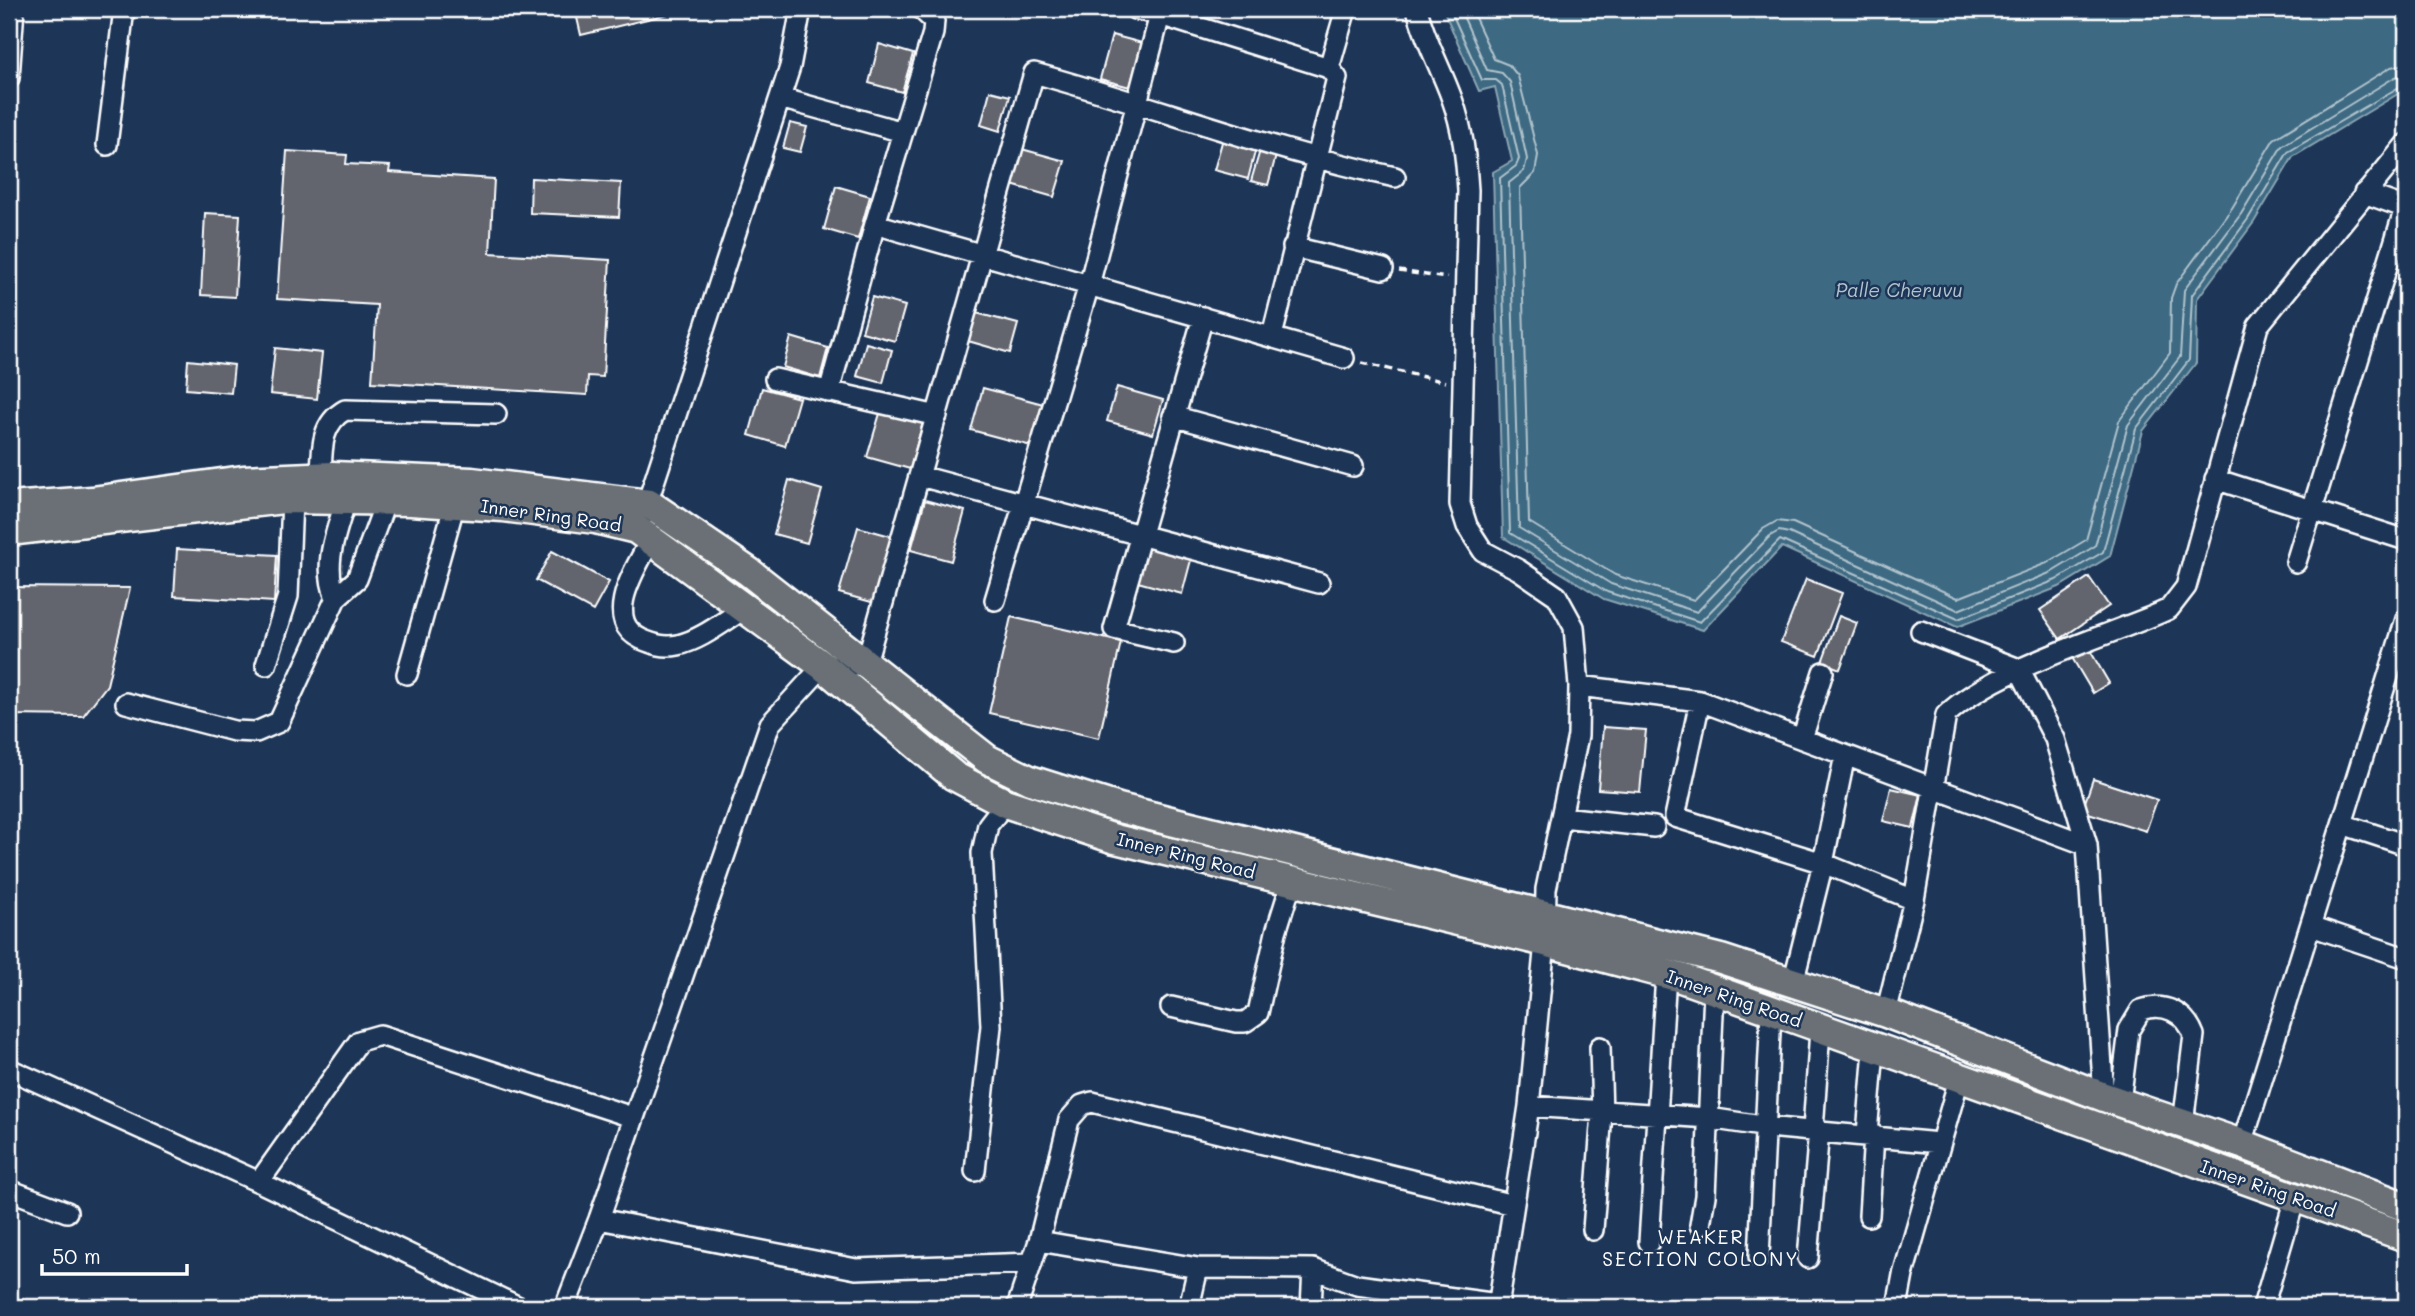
<svg xmlns="http://www.w3.org/2000/svg" width="2415" height="1316" font-family="Mali,sans-serif">
	<style>
		.water { fill: #3d6982; stroke: #8ba5b4; stroke-width: 2 }
		.lines { fill: none; stroke-linecap: round; stroke-linejoin: round }
		.shore { stroke: #b1c3cd; stroke-width: 2 }
		.building { fill: #64656e; stroke: #fff; stroke-width: 2 }
		.minor-casing { stroke: #fff; stroke-width: 24 }
		.highway-casing { stroke: #fff; stroke-width: 33 }
		.path { stroke: #fff; stroke-width: 3.5; stroke-dasharray: 7 5; stroke-linecap: butt }
		.minor { stroke: #1d3557; stroke-width: 19 }
		.highway { stroke: #6a7074; stroke-width: 28 }
		.labels { text-anchor: middle; stroke-width: 5; stroke-linejoin: round; paint-order: stroke }
		.street-label { font-size: 18px; fill: #fff; stroke: #1d3557 }
		.water-label { font-size: 19px; font-style: italic; fill: #b1c3cd; stroke: #1d3557 }
		.neighbourhood-label { font-size: 19px; letter-spacing: 2px; fill: #fff; stroke: #1d3557 }
	</style>
	<rect width="100%" height="100%" fill="#1d3557"/>
	<filter id="ink" filterUnits="userSpaceOnUse"><feTurbulence type="fractalNoise" baseFrequency=".0143" numOctaves="2"/><feDisplacementMap in="SourceGraphic" scale="14" xChannelSelector="R" yChannelSelector="G"/><feConvolveMatrix kernelMatrix="1 2 1 2 8 2 1 2 1" color-interpolation-filters="sRGB"/></filter>
	<g filter="url(#ink)">
		<path class="water" d="M 1443,9 L 2406,9 L 2406,89 L 2293,157 L 2254,222 L 2197,299 L 2196,363 L 2143,431 L 2110,556 L 2059,587 L 1957,627 L 1782,547 L 1703,630 L 1604,599 L 1503,537 L 1493,172 L 1512,161 L 1495,87 L 1479,91 Z"/>
		<g class="lines">
			<path class="shore" d="M 1450,9 L 1482,80 L 1496,80 L 1502,85 L 1519,159 L 1516,166 L 1500,178 L 1510,533 L 1607,592 L 1700,622 L 1780,540 L 1958,619 L 2056,580 L 2103,552 L 2136,429 L 2189,360 L 2192,295 L 2248,219 L 2288,152 L 2406,83
				M 1460,9 L 1487,70 L 1502,73 L 1510,82 L 1527,159 L 1524,171 L 1509,183 L 1519,528 L 1611,584 L 1697,612 L 1770,536 L 1779,531 L 1789,533 L 1958,610 L 2052,572 L 2095,546 L 2128,425 L 2180,357 L 2184,290 L 2241,214 L 2282,146 L 2395,77 L 2406,75
				M 1471,9 L 1494,59 L 1509,65 L 1518,76 L 1538,155 L 1535,173 L 1520,188 L 1529,522 L 1615,575 L 1694,600 L 1763,529 L 1777,521 L 1793,523 L 1958,598 L 2047,563 L 2086,540 L 2119,421 L 2170,353 L 2171,298 L 2176,284 L 2232,208 L 2274,139 L 2391,67 L 2406,64"/>
		</g>
		<path class="building" d="M 57,9 L 83,9 L 82,13 Z
			M 575,9 L 689,9 L 581,35 Z
			M 1112,35 L 1142,43 L 1130,87 L 1100,79 Z
			M 879,44 L 913,54 L 902,92 L 869,83 Z
			M 990,91 L 1010,96 L 1000,131 L 981,125 Z
			M 790,123 L 807,127 L 800,152 L 783,148 Z
			M 1224,135 L 1257,144 L 1248,179 L 1214,170 Z
			M 1261,147 L 1277,152 L 1268,185 L 1251,181 Z
			M 1018,148 L 1065,161 L 1054,197 L 1008,184 Z
			M 287,151 L 347,155 L 346,164 L 390,166 L 389,172 L 494,179 L 490,253 L 610,260 L 603,377 L 588,376 L 587,395 L 372,382 L 377,305 L 277,299 Z
			M 531,178 L 621,183 L 619,217 L 530,213 Z
			M 836,186 L 870,196 L 858,239 L 824,229 Z
			M 205,213 L 240,215 L 235,297 L 201,295 Z
			M 872,297 L 905,306 L 895,341 L 862,332 Z
			M 976,313 L 1018,324 L 1010,353 L 968,341 Z
			M 791,337 L 828,348 L 820,378 L 783,367 Z
			M 866,343 L 892,350 L 883,383 L 857,376 Z
			M 275,348 L 322,353 L 317,399 L 270,394 Z
			M 188,360 L 234,365 L 231,393 L 186,389 Z
			M 1117,387 L 1163,400 L 1153,434 L 1107,421 Z
			M 762,388 L 799,398 L 785,446 L 749,435 Z
			M 983,388 L 1047,405 L 1035,447 L 971,430 Z
			M 881,410 L 923,422 L 910,469 L 867,457 Z
			M 789,480 L 822,490 L 807,543 L 774,534 Z
			M 925,500 L 965,511 L 951,561 L 911,550 Z
			M 858,527 L 894,537 L 875,603 L 839,593 Z
			M 1144,546 L 1191,560 L 1182,594 L 1134,581 Z
			M 177,549 L 277,555 L 274,602 L 174,596 Z
			M 552,551 L 609,582 L 593,611 L 536,580 Z
			M 2089,577 L 2109,606 L 2060,639 L 2040,610 Z
			M 1806,579 L 1842,593 L 1818,656 L 1781,642 Z
			M 9,587 L 130,588 L 107,685 L 83,716 L 9,715 Z
			M 1839,616 L 1857,623 L 1840,669 L 1822,662 Z
			M 1011,617 L 1121,642 L 1099,738 L 989,713 Z
			M 2088,647 L 2109,683 L 2093,693 L 2071,656 Z
			M 1603,727 L 1646,730 L 1640,792 L 1598,789 Z
			M 2093,779 L 2157,800 L 2146,831 L 2082,811 Z
			M 1891,788 L 1921,795 L 1913,828 L 1883,821 Z"/>
		<g class="lines">
			<defs>
				<path id="minor" d="M 921,9 L 934,21 L 933,33 L 875,224 L 1344,358
					M 1417,9 C 1425,41 1441,68 1452,99 C 1463,129 1466,159 1468,190 L 1460,504 L 1467,526 L 1483,551 L 1519,570 L 1557,596 L 1574,627 L 1579,686 L 1578,736 L 1546,889 L 1545,942 L 1529,1106 L 1498,1307
					M 1160,15 L 1329,68 L 1337,78 L 1272,336
					M 1329,68 L 1346,9
					M 9,78 L 14,9
					M 780,98 L 903,132
					M 107,145 L 124,9
					M 2364,193 L 2406,208
					M 1293,247 L 1383,269
					M 775,379 L 937,416
					M 829,392 L 875,224
					M 1173,416 L 1353,466
					M 920,476 L 1319,583
					M 321,477 C 322,451 320,424 345,410 L 496,414
					M 2215,479 L 2406,540
					M 643,516 L 790,67 L 801,9
					M 651,539 C 638,565 600,619 641,639 C 653,644 664,648 678,645 C 701,640 724,621 744,609
					M 2296,562 L 2405,208
					M 336,598 C 322,564 336,533 346,500
					M 995,600 L 1089,285 L 1160,15 L 1135,9
					M 1921,631 L 2019,669 L 2055,739 L 2087,845 L 2104,1097
					M 1174,643 L 1114,629 L 1203,317
					M 266,665 L 288,596 L 292,500
					M 407,674 L 455,503
					M 1579,686 L 1700,701
					M 126,703 L 234,731 L 256,732 L 279,722 L 336,598 L 357,579 L 390,490
					M 1802,739 L 1823,672
					M 1562,817 L 1654,827
					M 2342,824 L 2406,845
					M 1914,900 L 1823,863 L 1675,817 L 1700,701 L 2087,845
					M 2311,926 L 2406,958
					M 1793,983 L 1823,863 L 1845,755
					M 1171,1007 L 1236,1022 L 1245,1022 L 1258,1013 L 1276,932 L 1292,881
					M 1886,1013 L 1914,900 L 1946,715 C 1992,670 2099,639 2160,613 L 2169,609 L 2186,587 L 2258,326 L 2406,144
					M 9,1069 L 259,1182 L 519,1307
					M 2120,1102 L 2129,1030 L 2141,1010 C 2164,1002 2185,1012 2194,1035 L 2183,1124
					M 1529,1106 L 1709,1118 L 1768,1127 L 1939,1143
					M 1813,1130 L 1820,1030
					M 1867,1134 L 1874,1049
					M 2242,1144 L 2406,619
					M 975,1171 L 991,1026 L 982,853 L 988,825 L 1005,803
					M 259,1182 L 359,1041 L 380,1035 L 632,1117
					M 9,1190 L 67,1212
					M 1869,1216 L 1874,1135
					M 599,1219 L 856,1269 L 1032,1263
					M 1700,1225 L 1705,1196 L 1714,991
					M 1593,1230 L 1602,1113 L 1600,1047
					M 1039,1241 L 1198,1268 L 1313,1269 L 1357,1285 L 1498,1304
					M 1649,1242 L 1666,975
					M 1759,1257 L 1771,1012
					M 1808,1258 L 1819,1130
					M 565,1307 L 599,1219 L 770,724 L 823,666 L 865,666 L 1034,73 C 1155,106 1272,151 1395,177
					M 1017,1307 L 1039,1241 L 1069,1120 L 1082,1105 L 1092,1102 L 1513,1205
					M 1189,1307 L 1198,1268
					M 1311,1307 L 1313,1269
					M 1897,1307 L 1903,1275 L 1959,1079
					M 2263,1307 L 2295,1198"/>
				<path id="highway" d="M 9,507 L 92,501 L 243,480 L 333,476 L 472,482 L 649,504 L 749,572 L 987,759 L 1030,780 L 1119,808 L 1721,959 L 1886,1013 L 2104,1097 L 2242,1144 L 2406,1207
					M 9,531 L 283,499 L 410,501 L 503,507 L 595,519 L 636,529 L 823,666 L 954,776 L 1005,803 L 1115,839 L 1545,942 L 1681,978 L 2406,1237"/>
			</defs>
			<use href="#minor" class="minor-casing"/>
			<use href="#highway" class="highway-casing"/>
			<path class="path" d="M 1399,271 L 1447,278
				M 1362,363 L 1446,382"/>
			<use href="#minor" class="minor"/>
			<use href="#highway" class="highway"/>
		</g>
	</g>
	<g class="labels">
		<g class="street-label">
			<text transform="translate(551 516) rotate(8)" y="6">Inner Ring Road</text>
			<text transform="translate(1186 856) rotate(14)" y="6">Inner Ring Road</text>
			<text transform="translate(1734 999) rotate(19)" y="6">Inner Ring Road</text>
			<text transform="translate(2268 1189) rotate(19)" y="6">Inner Ring Road</text>
		</g>
		<g class="water-label">
			<text x="1899" y="297">Palle Cheruvu</text>
		</g>
		<g class="neighbourhood-label">
			<text x="1701" y="1244">WEAKER<tspan x="1701" dy="22">SECTION COLONY</tspan></text>
		</g>
	</g>
	<rect width="2415" height="1316" fill="none" stroke="#1d3557" stroke-width="35"/>
	<rect x="18" y="18" width="2380" height="1281" fill="none" stroke="#fff" stroke-width="2.5" filter="url(#ink)"/>
	<path d="M42 1264v10h145v-10" fill="none" stroke="#ffffff" stroke-width="3.5"/>
	<text x="52" y="1264" font-size="21" fill="#ffffff" stroke="#1d3557" stroke-width="5" paint-order="stroke">50 m</text>
</svg>
